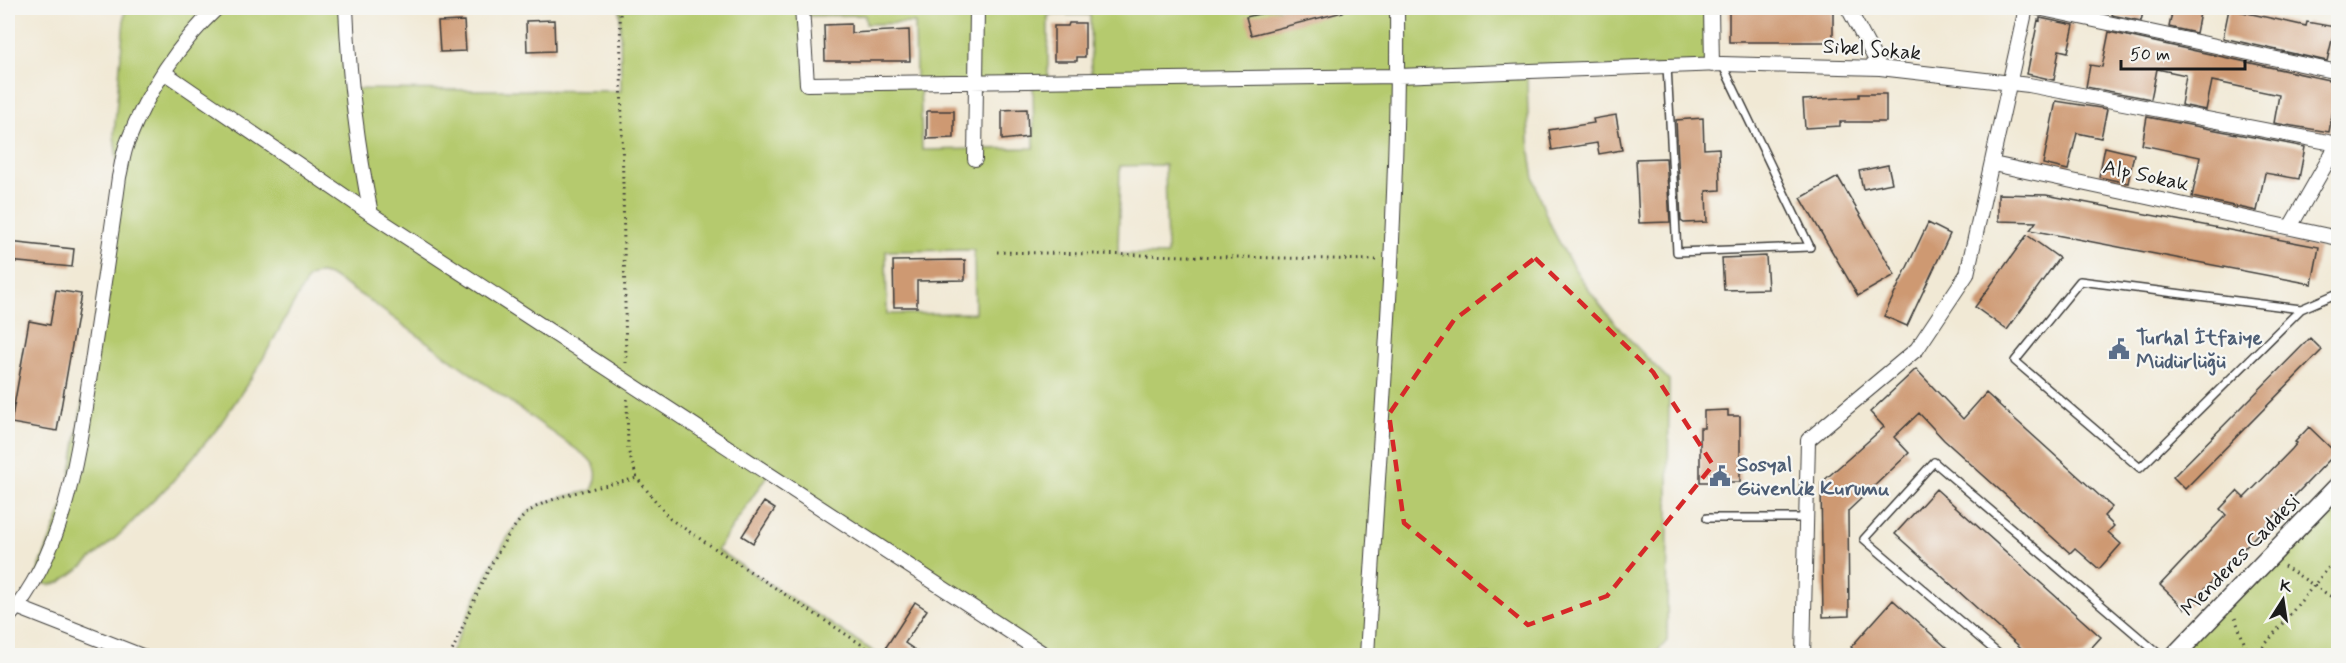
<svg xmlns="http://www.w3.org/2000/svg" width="2346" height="663" font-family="Mynerve,sans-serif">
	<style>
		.green { fill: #b5ca6e; stroke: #687345; stroke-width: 1.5; fill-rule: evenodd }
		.building { fill: #ce9972 }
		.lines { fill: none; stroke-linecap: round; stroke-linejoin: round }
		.lane-casing { stroke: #3c3b38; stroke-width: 10 }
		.street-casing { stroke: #3c3b38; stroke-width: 16 }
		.secondary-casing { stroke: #3c3b38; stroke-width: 21 }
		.path { stroke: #3c3b38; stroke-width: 3; stroke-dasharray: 1.5 4.5; stroke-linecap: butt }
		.lane { stroke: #fff; stroke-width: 7 }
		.street { stroke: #fff; stroke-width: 14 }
		.secondary { stroke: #fff; stroke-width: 18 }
		.marked { fill: none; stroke: #d62828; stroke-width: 4.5; stroke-dasharray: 12 8; stroke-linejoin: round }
		.labels { text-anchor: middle; stroke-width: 4.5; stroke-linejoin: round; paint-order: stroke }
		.street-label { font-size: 21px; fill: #1c1c1c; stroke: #f6f6f2 }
		.service-label { font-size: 21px; font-weight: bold; fill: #4e5e75; stroke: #f6f6f2; text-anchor: start }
	</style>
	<rect width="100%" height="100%" fill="#f6f6f2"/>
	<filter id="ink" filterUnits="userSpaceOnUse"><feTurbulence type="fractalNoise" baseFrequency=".0167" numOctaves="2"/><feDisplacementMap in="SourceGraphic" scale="12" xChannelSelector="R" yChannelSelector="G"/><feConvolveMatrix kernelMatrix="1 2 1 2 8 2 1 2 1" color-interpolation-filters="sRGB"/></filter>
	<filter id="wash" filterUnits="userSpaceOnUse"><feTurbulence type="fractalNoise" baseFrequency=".008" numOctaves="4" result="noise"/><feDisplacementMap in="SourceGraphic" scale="24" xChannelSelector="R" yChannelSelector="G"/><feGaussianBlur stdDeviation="1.35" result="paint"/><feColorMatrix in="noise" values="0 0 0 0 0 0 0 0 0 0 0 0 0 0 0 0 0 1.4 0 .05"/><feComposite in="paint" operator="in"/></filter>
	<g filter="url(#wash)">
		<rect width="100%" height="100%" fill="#f1e9d5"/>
		<path class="green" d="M 125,8 L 346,8 L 351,89 L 621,91 L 620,8 L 1711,8 L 1712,65 L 1527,71 C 1528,107 1527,156 1537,190 C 1561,266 1614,326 1669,380 L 1667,641 L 1654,655 L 1047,655 L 768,474 L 717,550 L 879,655 L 450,655 C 467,619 502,528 534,508 C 551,498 574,495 592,490 C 599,476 598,467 587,457 L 367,299 L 333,277 L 318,273 L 308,278 L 256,371 L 217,429 L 171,483 L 118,536 L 83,566 L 61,582 L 50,585 L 34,581 L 67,497 L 119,177 L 114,135 ZM 865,15 L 866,24 L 915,23 L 916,82 L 807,83 L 803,16 ZM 1048,15 L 1090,15 L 1091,79 L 1048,80 ZM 1033,81 L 1034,148 L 922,150 L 920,82 ZM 1165,165 L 1167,255 L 1118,254 L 1120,166 ZM 974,250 L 975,313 L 887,314 L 886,251 Z
			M 2338,486 L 2338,655 L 2174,656 Z"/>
		<g id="blocks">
			<path class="building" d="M 1284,8 L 1342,8 L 1343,12 L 1251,35 L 1246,17 Z
				M 1729,8 L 1833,9 L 1833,42 L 1729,42 Z
				M 2114,8 L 2144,8 L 2141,21 L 2112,15 Z
				M 2173,8 L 2201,8 L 2196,33 L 2169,27 Z
				M 2229,9 L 2306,26 L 2307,22 L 2335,27 L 2327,61 L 2223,38 Z
				M 2040,18 L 2074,25 L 2068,52 L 2059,50 L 2054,80 L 2027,74 L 2038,20 L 2040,21 Z
				M 554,20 L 555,51 L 527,52 L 526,21 Z
				M 464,21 L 466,51 L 440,52 L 438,22 Z
				M 1069,23 L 1085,23 L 1085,57 L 1077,57 L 1077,61 L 1054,61 L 1054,26 L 1068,26 Z
				M 851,24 L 851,33 L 909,30 L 910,61 L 825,61 L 824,25 Z
				M 2109,32 L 2338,82 L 2329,132 L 2274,123 L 2279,95 L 2212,81 L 2206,110 L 2181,105 L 2186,75 L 2157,69 L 2151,99 L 2086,87 L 2090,65 L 2102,67 Z
				M 1859,94 L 1886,94 L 1886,122 L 1840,122 L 1840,126 L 1805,128 L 1803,100 L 1859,97 Z
				M 2056,101 L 2107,109 L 2101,138 L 2077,133 L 2068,170 L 2043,164 Z
				M 1027,109 L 1028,137 L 1002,140 L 1002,110 Z
				M 927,111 L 954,111 L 954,138 L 927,139 Z
				M 1616,115 L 1622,150 L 1599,154 L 1597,143 L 1552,150 L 1549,130 L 1594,123 L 1593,119 Z
				M 2147,117 L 2305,147 L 2299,179 L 2265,173 L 2257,211 L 2192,197 L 2200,157 L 2142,145 Z
				M 1703,118 L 1704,149 L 1719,148 L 1720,190 L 1706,191 L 1707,222 L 1684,223 L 1681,221 L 1676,120 Z
				M 2105,147 L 2134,154 L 2128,183 L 2099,177 Z
				M 1666,158 L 1670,222 L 1639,223 L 1636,159 Z
				M 1888,165 L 1892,183 L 1863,189 L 1859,171 Z
				M 1838,177 L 1895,275 L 1858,296 L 1801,198 Z
				M 1998,194 L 2046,195 L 2319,247 L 2312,284 L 2030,230 L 2036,222 L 1998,221 Z
				M 1928,223 L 1950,234 L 1907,326 L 1884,316 Z
				M 2027,235 L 2059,258 L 2007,330 L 1975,307 Z
				M 8,242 L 74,249 L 72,267 L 8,261 Z
				M 1766,256 L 1768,289 L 1724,290 L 1722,258 Z
				M 965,260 L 965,280 L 917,281 L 917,307 L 894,307 L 893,261 Z
				M 56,290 L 81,294 L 57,431 L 11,423 L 29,321 L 50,325 Z
				M 2310,338 L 2322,350 L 2185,489 L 2173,477 Z
				M 1916,369 L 1963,419 L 1986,393 L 2112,507 L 2104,516 L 2114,526 L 2108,532 L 2121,544 L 2099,569 L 2075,548 L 2070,553 L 1944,440 L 1919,413 L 1894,437 L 1909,453 L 1848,511 L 1849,616 L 1823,617 L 1821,483 L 1884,427 L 1870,412 Z
				M 1728,410 L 1728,416 L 1740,416 L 1740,482 L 1700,482 L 1700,428 L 1704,428 L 1704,411 Z
				M 2309,427 L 2336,453 L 2185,609 L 2160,585 L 2226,515 L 2220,509 L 2237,491 L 2244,498 L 2292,449 L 2297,443 L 2295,442 Z
				M 1936,489 L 2101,637 L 2084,656 L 2030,656 L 1895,534 Z
				M 764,502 L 775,509 L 753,543 L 742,536 Z
				M 1893,600 L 1956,656 L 1860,656 L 1851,647 Z
				M 915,602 L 927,610 L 905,643 L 924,656 L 898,656 L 886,647 Z"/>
		</g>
	</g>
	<g filter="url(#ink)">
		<use href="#blocks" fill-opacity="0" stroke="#3c3b38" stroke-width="1.5"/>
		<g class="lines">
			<defs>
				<path id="lane" d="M 1667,66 L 1677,252 L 1810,247 L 1722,64
					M 2080,281 L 2301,309 L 2140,468 L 2015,361 Z
					M 2301,309 L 2338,293
					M 1707,518 L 1806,518
					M 2001,656 L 1864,539 L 1934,462 L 2161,656"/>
				<path id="street" d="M 346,8 C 349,78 357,145 371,214
					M 802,8 L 807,84 L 1398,76 L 1722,64 L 1880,68 L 2029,85 L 2338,144
					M 1711,8 L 1712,65
					M 1848,8 L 1880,68
					M 2038,8 L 2338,72
					M 165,73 L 371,214 L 1047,656
					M 975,159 L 977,8
					M 1993,164 L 2338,238
					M 2290,227 L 2338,143
					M 17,607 L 142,656
					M 8,618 C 68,548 78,450 92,362 C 101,300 111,238 119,177 C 122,165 123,152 128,141 C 147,92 179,43 217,8
					M 1367,656 C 1379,440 1399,223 1397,8
					M 1803,656 L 1808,440 L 1917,349 L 1967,274 L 2026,8"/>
				<path id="secondary" d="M 2174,656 L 2338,486"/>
			</defs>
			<use href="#lane" class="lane-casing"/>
			<use href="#street" class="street-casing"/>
			<use href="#secondary" class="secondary-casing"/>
			<path class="path" d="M 620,8 L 626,363
				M 997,252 L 1376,260
				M 627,399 L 628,450 L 637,478 L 670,519 L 879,656
				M 2284,566 L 2338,601
				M 2235,618 L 2248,653
				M 2259,652 L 2338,556
				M 450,656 C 467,619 501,525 536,507 C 562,493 607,486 637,478
				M 2244,656 L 2255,652 L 2265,656"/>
			<use href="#lane" class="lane"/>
			<use href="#street" class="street"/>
			<use href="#secondary" class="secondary"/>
		</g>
	</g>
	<path class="marked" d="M 1535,258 L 1653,372 L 1713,465 L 1607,596 L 1528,625 L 1404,523 L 1389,414 L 1454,320 Z"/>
	<defs>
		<symbol id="civic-bare" viewBox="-9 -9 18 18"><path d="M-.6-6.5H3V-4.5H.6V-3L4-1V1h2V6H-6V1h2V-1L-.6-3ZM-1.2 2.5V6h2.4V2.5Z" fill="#5c6f8a" stroke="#f6f6f2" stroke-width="2.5" paint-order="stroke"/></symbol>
	</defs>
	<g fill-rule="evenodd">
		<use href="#civic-bare" x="2104" y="334" width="30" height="30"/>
		<use href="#civic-bare" x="1705" y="461" width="30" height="30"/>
	</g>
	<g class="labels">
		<g class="street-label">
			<text transform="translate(1872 49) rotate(4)" y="7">Sibel Sokak</text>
			<text transform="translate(2146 175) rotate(12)" y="7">Alp Sokak</text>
			<text transform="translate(2240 555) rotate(-46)" y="7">Menderes Caddesi</text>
		</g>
		<g class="service-label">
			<text x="2136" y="344">Turhal İtfaiye<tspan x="2136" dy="24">Müdürlüğü</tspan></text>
			<text x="1737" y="471">Sosyal<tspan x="1737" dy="24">Güvenlik Kurumu</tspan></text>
		</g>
	</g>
	<rect width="2346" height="663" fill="none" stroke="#f6f6f2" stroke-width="30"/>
	<g transform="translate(2283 600) rotate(12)" stroke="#f6f6f2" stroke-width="4.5" paint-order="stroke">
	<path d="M0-4.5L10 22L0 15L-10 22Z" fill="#1c1c1c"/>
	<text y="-9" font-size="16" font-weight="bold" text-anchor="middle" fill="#1c1c1c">K</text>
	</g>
	<path d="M2121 60v9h124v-9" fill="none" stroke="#1c1c1c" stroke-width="3"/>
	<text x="2130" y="60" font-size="18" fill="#1c1c1c" stroke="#f6f6f2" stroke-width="4.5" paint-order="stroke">50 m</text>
</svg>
